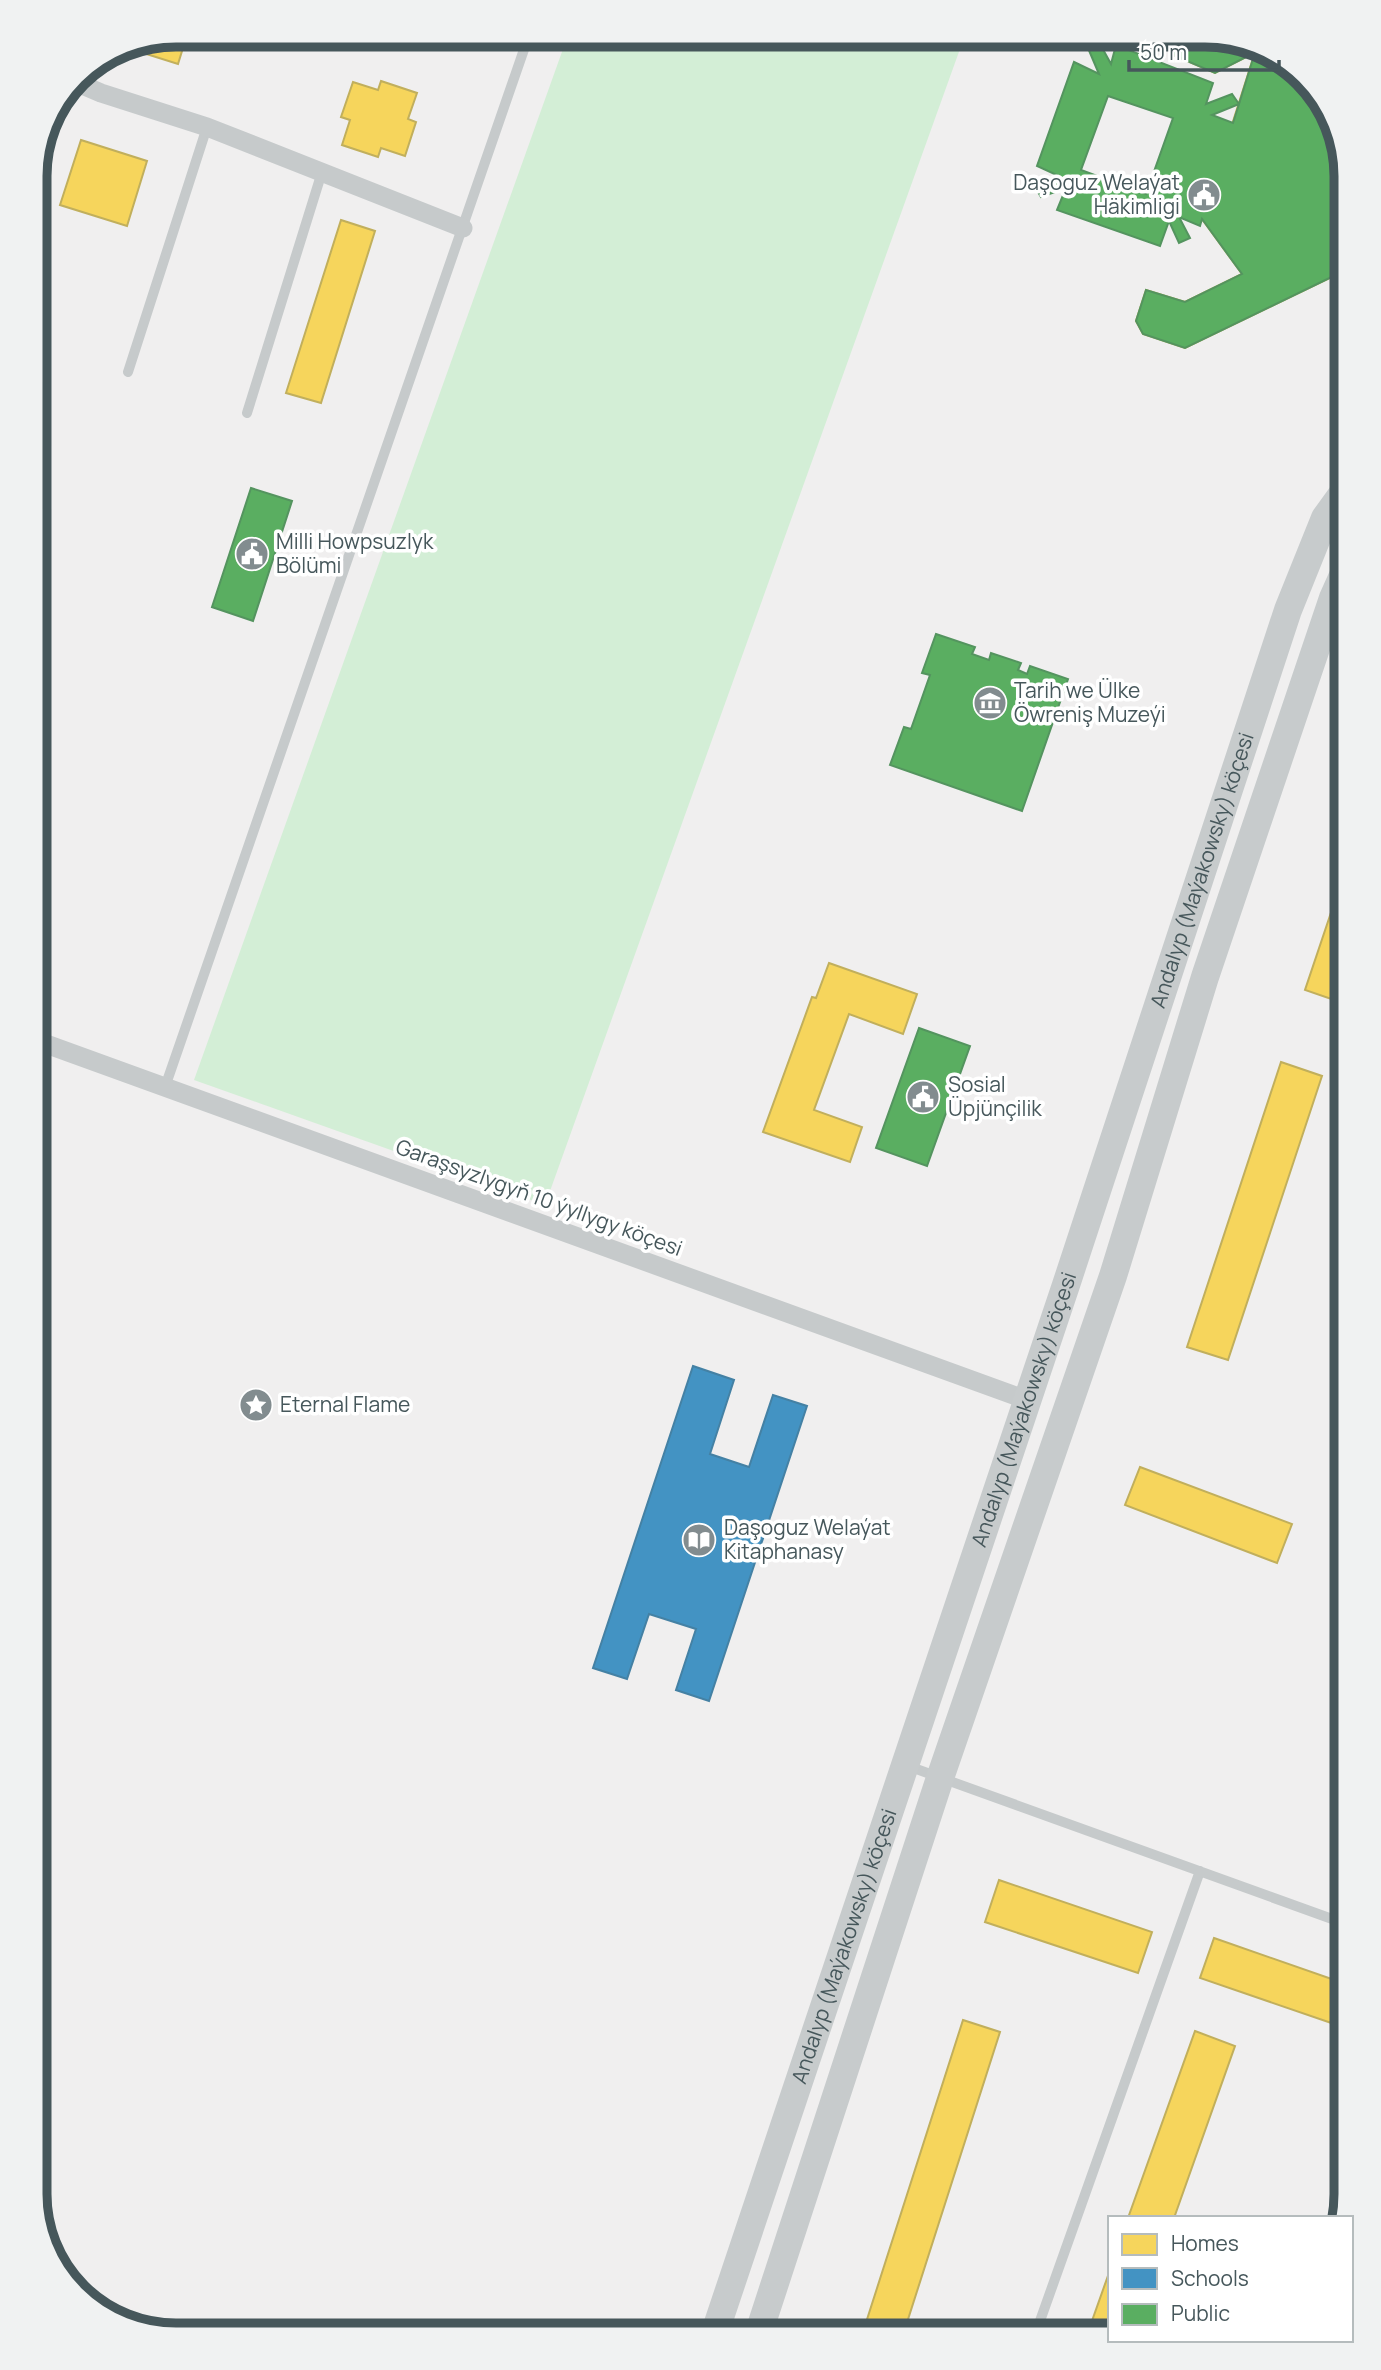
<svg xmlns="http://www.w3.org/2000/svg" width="1381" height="2370" font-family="Manrope,sans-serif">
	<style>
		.green { fill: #d3eed6 }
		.homes { fill: #f6d55c; stroke: #c1af5c; stroke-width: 2 }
		.schools { fill: #4393c3; stroke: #4481a4; stroke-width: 2 }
		.public { fill: #5aae61; stroke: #54945f; stroke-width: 2; fill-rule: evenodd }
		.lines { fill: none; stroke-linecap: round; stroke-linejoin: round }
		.service { stroke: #c6cacb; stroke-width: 10 }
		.minor { stroke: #c6cacb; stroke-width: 19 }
		.secondary { stroke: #c7cbcc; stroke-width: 28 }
		.labels { text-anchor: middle; stroke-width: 7; stroke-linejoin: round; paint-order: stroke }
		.poi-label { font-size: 21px; fill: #46575b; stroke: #fff; text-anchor: start }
		.street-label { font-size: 21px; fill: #46575b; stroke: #fff }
		.rim { fill: none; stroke: #46575b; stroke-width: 9 }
	</style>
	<rect width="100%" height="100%" fill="#f0efef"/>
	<path class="green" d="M 568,35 L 965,35 L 545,1205 L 194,1080 Z"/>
	<path class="homes" d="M 176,35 L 187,35 L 178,64 L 121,46 Z
		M 1164,35 L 1215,35 L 1253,48 L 1250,55 L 1215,73 L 1173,55 Z
		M 1256,49 L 1284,59 L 1332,114 L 1346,176 L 1346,270 L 1185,348 L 1143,334 L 1136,321 L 1146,290 L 1185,302 L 1242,274 L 1202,219 Z
		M 381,81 L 417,93 L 408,119 L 416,122 L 405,156 L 381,148 L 378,157 L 342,145 L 350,120 L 341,117 L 353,82 L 378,90 Z
		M 81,140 L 147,161 L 127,226 L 60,205 Z
		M 341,220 L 375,231 L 321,403 L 286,393 Z
		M 1346,868 L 1346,1004 L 1305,990 Z
		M 829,963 L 917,994 L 903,1034 L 849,1014 L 814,1110 L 862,1127 L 850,1162 L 763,1132 L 812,997 L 816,998 Z
		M 1281,1062 L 1322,1076 L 1228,1360 L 1187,1347 Z
		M 1140,1467 L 1292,1524 L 1277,1563 L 1125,1505 Z
		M 1346,1572 L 1346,1590 L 1340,1588 Z
		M 999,1880 L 1152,1932 L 1138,1973 L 985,1922 Z
		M 1214,1938 L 1346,1984 L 1346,2028 L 1200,1978 Z
		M 963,2020 L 1000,2032 L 903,2335 L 862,2335 Z
		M 1195,2031 L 1235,2046 L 1174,2218 L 1128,2218 Z
		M 1110,2270 L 1110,2335 L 1087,2335 Z"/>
	<path class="schools" d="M 693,1366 L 734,1380 L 710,1454 L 749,1467 L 773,1395 L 807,1406 L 709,1701 L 676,1690 L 696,1629 L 649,1614 L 627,1679 L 593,1668 Z"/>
	<path class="public" d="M 1164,35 L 1215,35 L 1253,48 L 1250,55 L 1215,73 L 1173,55 Z
		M 1100,44 L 1111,64 L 1116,45 L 1213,83 L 1206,104 L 1232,94 L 1239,104 L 1256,49 L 1284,59 L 1332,114 L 1346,176 L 1346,270 L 1185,348 L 1143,334 L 1136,321 L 1146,290 L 1185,302 L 1242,274 L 1202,219 L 1200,226 L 1179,217 L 1190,238 L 1179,243 L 1169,221 L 1160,246 L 1057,210 L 1066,188 L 1041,197 L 1035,187 L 1059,176 L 1037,166 L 1074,62 L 1099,74 L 1088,48 ZM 1108,96 L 1173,118 L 1146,194 L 1081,170 ZM 1239,104 L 1233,123 L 1212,115 Z
		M 251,488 L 292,501 L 253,621 L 212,607 Z
		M 936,634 L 975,647 L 972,654 L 989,660 L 991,653 L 1021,663 L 1018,670 L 1027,674 L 1030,666 L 1068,679 L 1022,811 L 890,765 L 904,727 L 911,729 L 930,675 L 922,673 Z
		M 919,1028 L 970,1046 L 927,1166 L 876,1148 Z"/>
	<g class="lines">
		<path class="service" d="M 128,372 L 207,127
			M 247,413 L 322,172
			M 165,1087 L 529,35
			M 908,1766 L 1346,1924
			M 1035,2335 L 1200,1871"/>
		<path class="minor" d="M 73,81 L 101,93 L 207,127 L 463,228
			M 35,1040 L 1027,1400"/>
		<g class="secondary">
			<path id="s1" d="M 714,2335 L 1066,1285 L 1288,610 L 1325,518 L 1346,489"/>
			<path d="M 758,2335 L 940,1778 L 1113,1276 L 1205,977 L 1333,598 L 1346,569"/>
		</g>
	</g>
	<defs>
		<symbol id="civic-disc" viewBox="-11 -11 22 22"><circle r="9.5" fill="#828c8f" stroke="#fff"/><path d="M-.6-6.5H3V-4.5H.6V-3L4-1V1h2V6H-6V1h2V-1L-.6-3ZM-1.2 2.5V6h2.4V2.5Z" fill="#fff"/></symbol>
		<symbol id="museum-disc" viewBox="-11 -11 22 22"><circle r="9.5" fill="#828c8f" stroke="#fff"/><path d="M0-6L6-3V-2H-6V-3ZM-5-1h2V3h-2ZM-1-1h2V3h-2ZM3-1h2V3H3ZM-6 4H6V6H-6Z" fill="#fff"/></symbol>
		<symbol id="sight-disc" viewBox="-11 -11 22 22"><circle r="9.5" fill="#828c8f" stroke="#fff"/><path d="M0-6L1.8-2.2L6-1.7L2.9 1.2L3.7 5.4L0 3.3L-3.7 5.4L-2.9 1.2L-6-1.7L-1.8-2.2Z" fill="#fff"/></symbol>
		<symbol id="library-disc" viewBox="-11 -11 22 22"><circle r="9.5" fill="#828c8f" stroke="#fff"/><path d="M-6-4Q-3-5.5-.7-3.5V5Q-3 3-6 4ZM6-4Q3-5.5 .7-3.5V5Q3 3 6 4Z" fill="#fff"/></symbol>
	</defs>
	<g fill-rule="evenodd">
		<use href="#civic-disc" x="1185" y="176" width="38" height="38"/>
		<use href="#civic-disc" x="233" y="535" width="38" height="38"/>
		<use href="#museum-disc" x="971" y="684" width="38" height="38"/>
		<use href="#civic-disc" x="904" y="1078" width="38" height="38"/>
		<use href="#sight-disc" x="237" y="1386" width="38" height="38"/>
		<use href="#library-disc" x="680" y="1521" width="38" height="38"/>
	</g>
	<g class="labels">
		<g class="poi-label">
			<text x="1180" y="190" text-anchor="end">Daşoguz Welaýat<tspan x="1180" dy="24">Häkimligi</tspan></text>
			<text x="276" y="549">Milli Howpsuzlyk<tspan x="276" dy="24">Bölümi</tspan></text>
			<text x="1014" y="698">Tarih we Ülke<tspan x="1014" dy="24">Öwreniş Muzeýi</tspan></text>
			<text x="948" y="1092">Sosial<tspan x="948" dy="24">Üpjünçilik</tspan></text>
			<text x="280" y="1412">Eternal Flame</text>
			<text x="724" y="1535">Daşoguz Welaýat<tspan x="724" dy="24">Kitaphanasy</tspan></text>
		</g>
		<g class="street-label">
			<text dy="7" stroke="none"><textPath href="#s1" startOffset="1544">Andalyp (Maýakowsky) köçesi</textPath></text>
			<text transform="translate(539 1198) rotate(20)" y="7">Garaşsyzlygyň 10 ýyllygy köçesi</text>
			<text dy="7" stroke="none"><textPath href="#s1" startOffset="976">Andalyp (Maýakowsky) köçesi</textPath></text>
			<text dy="7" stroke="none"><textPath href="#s1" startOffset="410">Andalyp (Maýakowsky) köçesi</textPath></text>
		</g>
	</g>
	<path d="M0 0H1381V2370H0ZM176 47H1205A129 129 0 0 1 1334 176V2194A129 129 0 0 1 1205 2323H176A129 129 0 0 1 47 2194V176A129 129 0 0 1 176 47Z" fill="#f0f2f2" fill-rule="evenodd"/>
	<path class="rim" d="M176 47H1205A129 129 0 0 1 1334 176V2194A129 129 0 0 1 1205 2323H176A129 129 0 0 1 47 2194V176A129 129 0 0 1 176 47Z"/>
	<rect x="1108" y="2216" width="245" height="126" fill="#ffffff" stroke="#b5bcbd" stroke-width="2"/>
	<rect x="1122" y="2234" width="35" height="21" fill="#f6d55c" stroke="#b5bcbd" stroke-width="2"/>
	<text x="1171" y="2251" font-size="21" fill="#46575b">Homes</text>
	<rect x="1122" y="2268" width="35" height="21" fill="#4393c3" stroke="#b5bcbd" stroke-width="2"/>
	<text x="1171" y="2286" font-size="21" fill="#46575b">Schools</text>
	<rect x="1122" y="2304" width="35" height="21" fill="#5aae61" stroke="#b5bcbd" stroke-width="2"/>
	<text x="1171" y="2321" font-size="21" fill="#46575b">Public</text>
	<path d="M1129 60v10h150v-10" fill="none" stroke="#46575b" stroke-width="3.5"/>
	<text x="1140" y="60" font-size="21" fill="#46575b" stroke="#ffffff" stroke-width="5" paint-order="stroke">50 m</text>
</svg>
